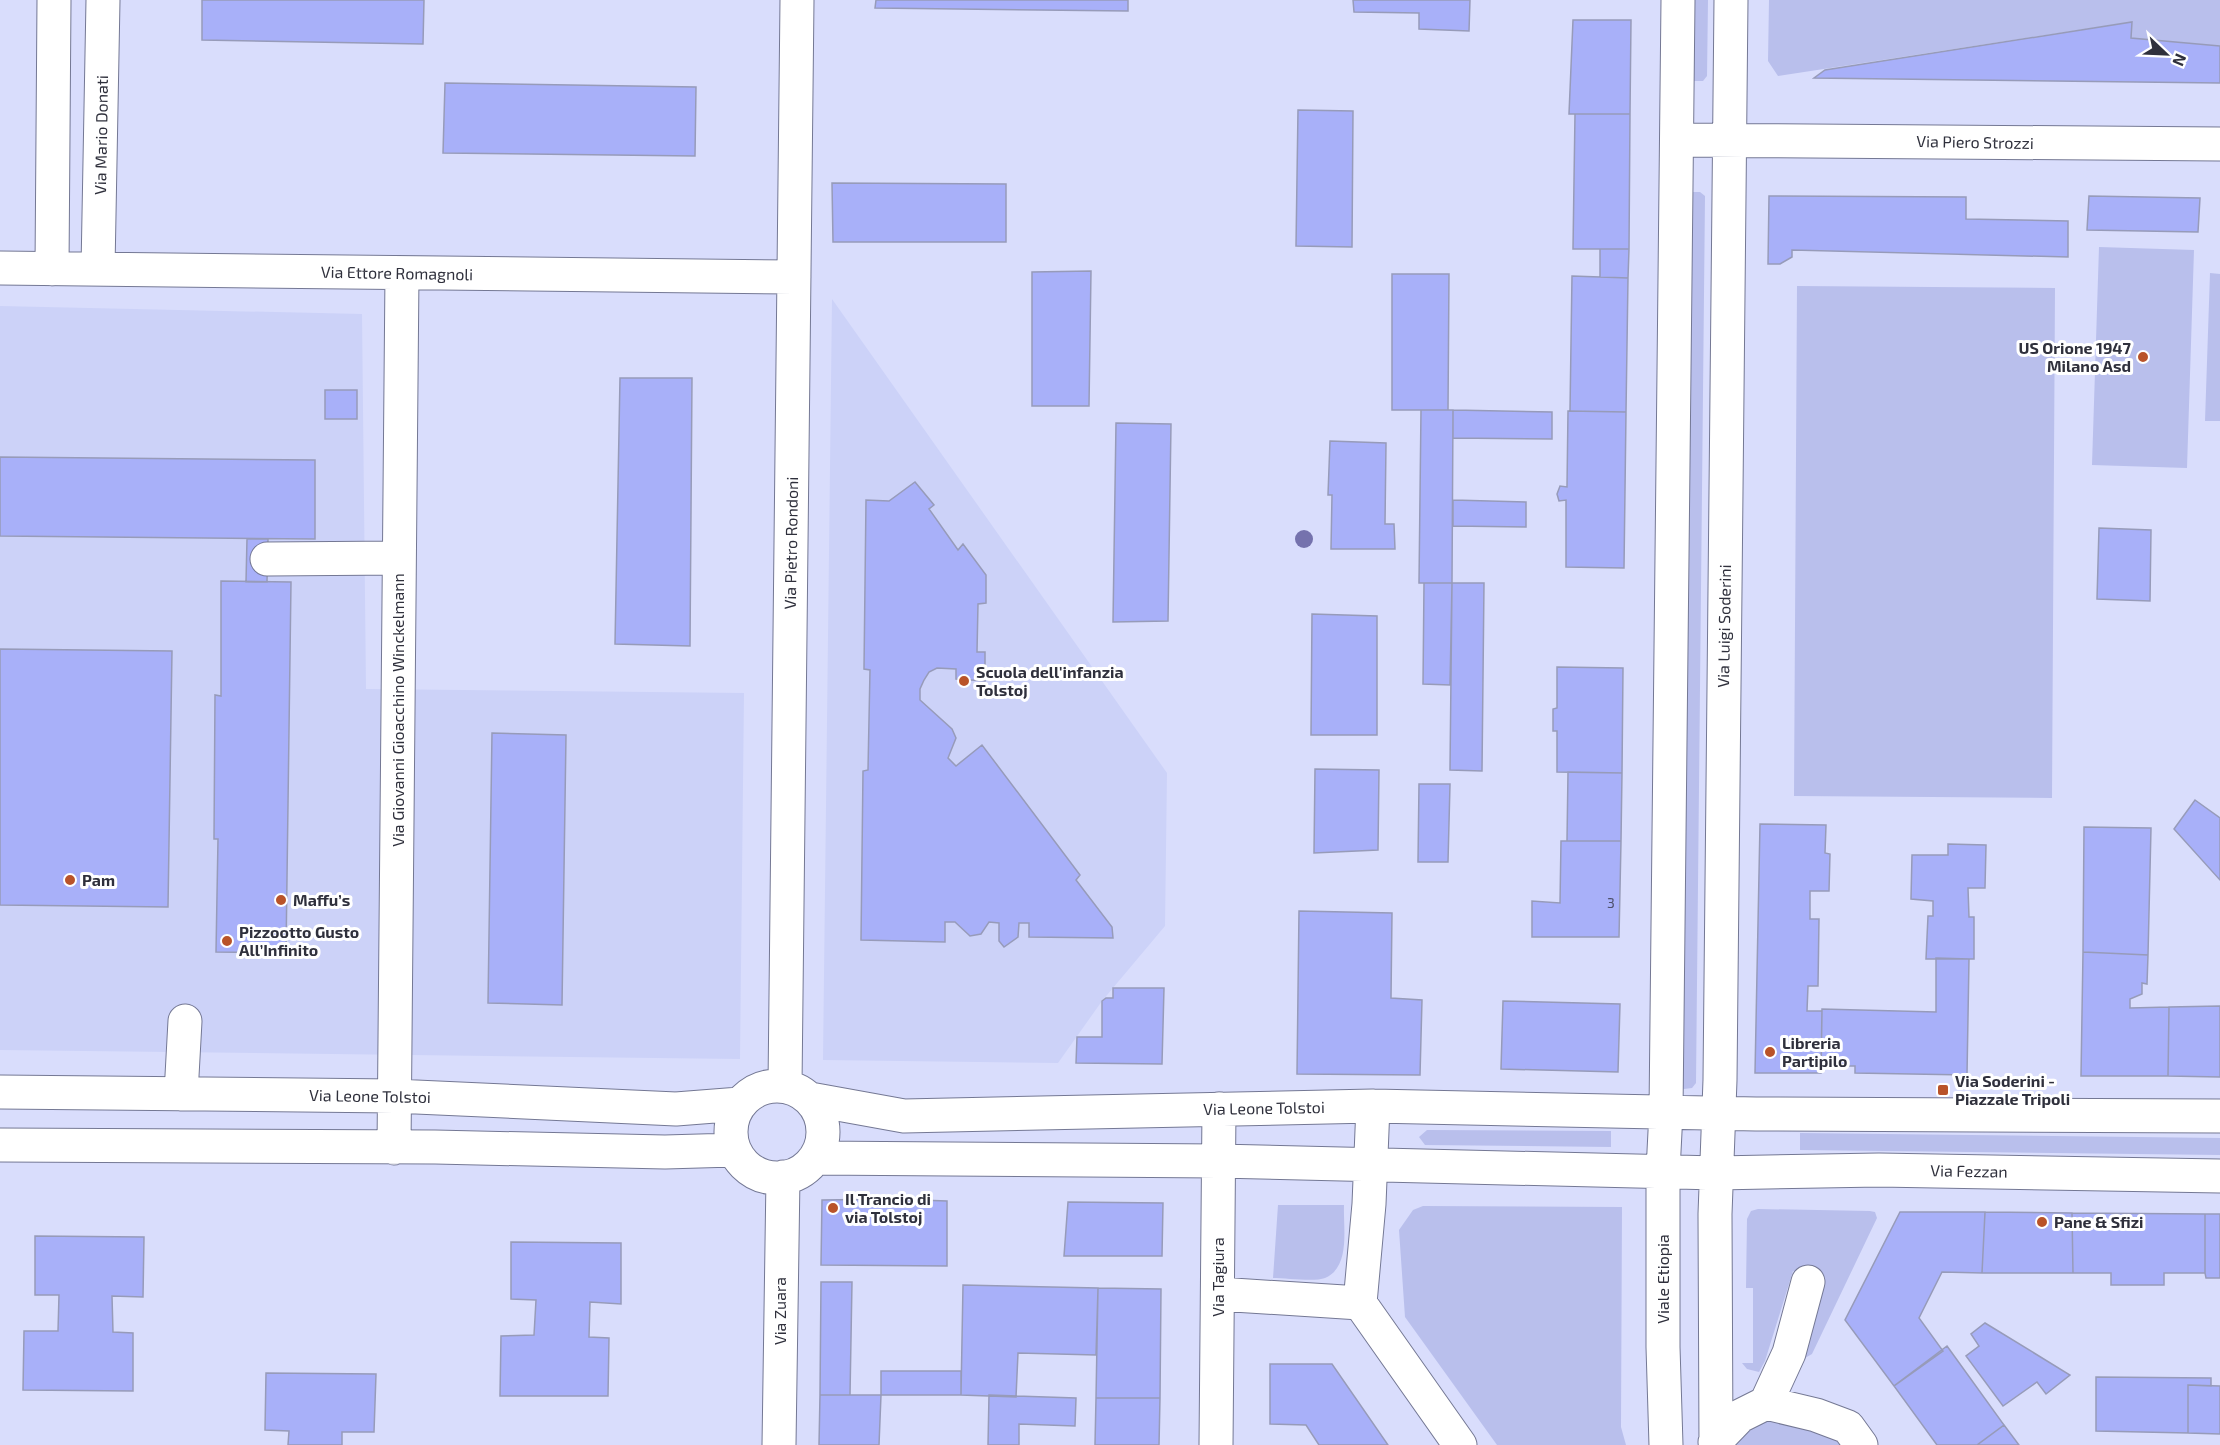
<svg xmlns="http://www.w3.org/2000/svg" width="2220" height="1445" font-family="'Exo 2',sans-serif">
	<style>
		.built { fill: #ccd2f8 }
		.green { fill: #b9bfec }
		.building { fill: #a8b0f9; stroke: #979bb9; stroke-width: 1.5 }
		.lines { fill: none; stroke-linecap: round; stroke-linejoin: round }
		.minor-casing { stroke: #747894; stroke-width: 35 }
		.minor { stroke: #fff; stroke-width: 33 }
		.tree { fill: #7572ad }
		.poi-dot { fill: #b95329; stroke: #fff; stroke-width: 2 }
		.labels { text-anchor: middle; stroke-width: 6; stroke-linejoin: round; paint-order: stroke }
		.number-label { font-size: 14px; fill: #4d506b }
		.street-label { font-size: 16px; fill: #2f303c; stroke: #fff }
		.poi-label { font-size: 16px; font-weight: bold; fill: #2f303c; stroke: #fff; text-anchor: start }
	</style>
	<rect width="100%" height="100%" fill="#d9ddfc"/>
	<path class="built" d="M 832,299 L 1167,773 L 1165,926 L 1102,1001 L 1058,1063 L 823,1060 Z
		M 0,306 L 362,314 L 366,689 L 744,693 L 740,1059 L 0,1050 Z"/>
	<path class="green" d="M 1692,0 L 1708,0 L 1707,76 L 1703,81 L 1694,81 L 1691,75 Z
		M 1769,0 L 2220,0 L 2220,46 L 2131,38 L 2131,22 L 1778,76 L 1768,61 Z
		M 1692,192 L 1700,192 L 1705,196 L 1696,1083 L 1692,1088 L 1684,1089 L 1679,1087 Z
		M 2099,247 L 2194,250 L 2187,468 L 2092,465 Z
		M 2210,273 L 2220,274 L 2220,421 L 2205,421 Z
		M 1797,286 L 2055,288 L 2052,798 L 1794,796 Z
		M 1427,1130 L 1611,1131 L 1611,1147 L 1425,1145 L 1419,1137 Z
		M 1800,1133 L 2220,1138 L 2220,1155 L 1800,1150 Z
		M 1278,1205 L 1344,1205 C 1343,1228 1351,1267 1325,1278 C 1315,1282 1286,1278 1273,1278 Z
		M 1423,1206 L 1622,1207 L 1621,1427 L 1626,1445 L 1497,1445 L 1405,1317 L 1399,1230 L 1413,1210 Z
		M 1758,1209 L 1870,1211 L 1875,1212 L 1877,1218 L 1812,1354 L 1805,1358 L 1824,1279 L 1793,1271 L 1765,1361 L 1759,1372 L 1747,1369 L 1742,1363 L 1753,1363 L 1753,1288 L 1746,1288 L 1747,1219 L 1751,1211 Z
		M 1763,1414 L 1836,1438 L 1841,1445 L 1731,1445 Z"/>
	<path class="building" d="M 202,0 L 424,0 L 423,44 L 202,40 Z
		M 876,0 L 1128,0 L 1128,11 L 875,8 Z
		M 1353,0 L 1470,0 L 1469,31 L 1419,29 L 1419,13 L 1354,12 Z
		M 1573,20 L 1631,20 L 1630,114 L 1569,114 Z
		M 2132,22 L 2131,38 L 2220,46 L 2220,83 L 1814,78 L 1825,70 Z
		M 445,83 L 696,87 L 695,156 L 443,153 Z
		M 1298,110 L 1353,111 L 1352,247 L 1296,246 Z
		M 1575,114 L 1630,114 L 1629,249 L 1573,249 Z
		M 832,183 L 1006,184 L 1006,242 L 833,242 Z
		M 1769,196 L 1966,197 L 1966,219 L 2068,221 L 2068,257 L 1792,250 L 1792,257 L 1780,264 L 1768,264 Z
		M 2089,196 L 2200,198 L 2198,232 L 2087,230 Z
		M 1600,249 L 1629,249 L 1628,278 L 1600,277 Z
		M 1091,271 L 1089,406 L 1032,406 L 1032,272 Z
		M 1392,274 L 1449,274 L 1448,410 L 1392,410 Z
		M 1572,276 L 1628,278 L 1626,412 L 1570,411 Z
		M 620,378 L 692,378 L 690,646 L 615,644 Z
		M 325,390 L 357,390 L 357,419 L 325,419 Z
		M 1421,410 L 1453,410 L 1452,583 L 1419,583 Z
		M 1453,410 L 1552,412 L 1552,439 L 1453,438 Z
		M 1568,411 L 1626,412 L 1624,568 L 1566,567 L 1566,500 L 1559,501 L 1557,494 L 1560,486 L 1567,487 Z
		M 1116,423 L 1171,424 L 1168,621 L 1113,622 Z
		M 1330,441 L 1386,443 L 1385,524 L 1394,524 L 1395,549 L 1331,549 L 1332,495 L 1328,495 Z
		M 0,457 L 315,460 L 315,539 L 0,536 Z
		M 915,482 L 934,505 L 929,509 L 958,550 L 963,544 L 986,575 L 986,603 L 978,604 L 977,652 L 985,652 L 985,681 L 956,679 L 956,669 L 937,668 L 929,672 L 924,680 L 920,689 L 920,700 L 952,729 L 956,738 L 948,758 L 956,766 L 982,745 L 1080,875 L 1076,880 L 1112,927 L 1113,938 L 1029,937 L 1029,923 L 1019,923 L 1018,937 L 1004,947 L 999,941 L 999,923 L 989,922 L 981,934 L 970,936 L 955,922 L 945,922 L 945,942 L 861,940 L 863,771 L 868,770 L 870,670 L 864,669 L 866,500 L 889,501 Z
		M 1453,500 L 1526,502 L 1526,527 L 1453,526 Z
		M 2099,528 L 2151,530 L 2150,601 L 2097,599 Z
		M 247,539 L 268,539 L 267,582 L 246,582 Z
		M 221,581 L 291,582 L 286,953 L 216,952 L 218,839 L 214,839 L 215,695 L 221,696 Z
		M 1424,583 L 1452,583 L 1450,685 L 1423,684 Z
		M 1452,583 L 1484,583 L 1482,771 L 1450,770 Z
		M 1312,614 L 1377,616 L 1377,735 L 1311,735 Z
		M 0,649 L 172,651 L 168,907 L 0,905 Z
		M 1557,667 L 1623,668 L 1622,773 L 1557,772 L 1557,731 L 1553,731 L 1553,709 L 1557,708 Z
		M 492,733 L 566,735 L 562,1005 L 488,1003 Z
		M 1315,769 L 1379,770 L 1378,850 L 1314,853 Z
		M 1568,772 L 1622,773 L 1621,841 L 1567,841 Z
		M 1419,784 L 1450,784 L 1448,862 L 1418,862 Z
		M 2195,800 L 2220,818 L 2220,880 L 2174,829 Z
		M 1760,824 L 1826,825 L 1825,853 L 1830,854 L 1829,891 L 1810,891 L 1810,919 L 1819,919 L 1818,986 L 1808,986 L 1807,1011 L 1822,1011 L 1821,1073 L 1755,1073 Z
		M 2084,827 L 2151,828 L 2148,955 L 2083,952 Z
		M 1561,841 L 1621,841 L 1619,937 L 1532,937 L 1532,901 L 1560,903 Z
		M 1948,844 L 1986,845 L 1985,888 L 1968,888 L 1969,917 L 1974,917 L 1974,959 L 1926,959 L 1928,916 L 1933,916 L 1933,901 L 1911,899 L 1912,855 L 1948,855 Z
		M 1299,911 L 1392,913 L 1391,998 L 1422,1000 L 1420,1075 L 1297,1074 Z
		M 2083,952 L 2148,955 L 2147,984 L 2142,983 L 2142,994 L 2130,999 L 2130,1008 L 2169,1007 L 2168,1076 L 2081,1076 Z
		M 1936,958 L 1969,959 L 1967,1075 L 1855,1073 L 1855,1066 L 1821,1066 L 1822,1009 L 1936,1012 Z
		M 1113,988 L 1164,988 L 1162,1064 L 1076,1063 L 1077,1037 L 1102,1037 L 1102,1001 L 1106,998 L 1113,998 Z
		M 1503,1001 L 1620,1004 L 1618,1072 L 1501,1069 Z
		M 2220,1006 L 2220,1077 L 2168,1076 L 2169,1007 Z
		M 889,1199 L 947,1201 L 947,1266 L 821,1265 L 822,1200 Z
		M 1068,1202 L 1163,1203 L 1162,1256 L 1064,1256 Z
		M 1900,1212 L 1985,1212 L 1982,1273 L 1942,1272 L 1919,1318 L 1943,1351 L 1894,1386 L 1845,1320 Z
		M 1985,1212 L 2072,1213 L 2073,1273 L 1982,1273 Z
		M 2072,1213 L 2205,1214 L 2205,1273 L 2164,1273 L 2164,1285 L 2111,1285 L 2111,1273 L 2073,1273 Z
		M 2205,1214 L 2220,1214 L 2220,1278 L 2206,1278 L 2205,1273 Z
		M 35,1236 L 144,1237 L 143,1297 L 112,1296 L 113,1332 L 133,1333 L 133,1391 L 23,1390 L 24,1331 L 58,1331 L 59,1295 L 35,1295 Z
		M 511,1242 L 621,1243 L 621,1304 L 590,1302 L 589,1337 L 609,1338 L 608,1396 L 500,1396 L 501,1336 L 534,1335 L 536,1300 L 511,1299 Z
		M 821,1282 L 852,1282 L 850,1395 L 820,1395 Z
		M 963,1285 L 1098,1288 L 1096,1355 L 1018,1353 L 1016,1397 L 961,1395 Z
		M 1098,1288 L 1161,1289 L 1160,1398 L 1096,1398 Z
		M 1985,1323 L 2070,1375 L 2046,1394 L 2037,1382 L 2003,1406 L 1966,1356 L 1979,1346 L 1971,1334 Z
		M 1947,1346 L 2004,1425 L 1977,1445 L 1937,1445 L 1894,1386 Z
		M 1270,1364 L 1332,1364 L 1388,1445 L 1319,1445 L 1306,1425 L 1270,1424 Z
		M 881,1371 L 961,1371 L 961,1395 L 881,1395 Z
		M 266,1373 L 376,1374 L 374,1432 L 342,1432 L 342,1445 L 288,1445 L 289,1431 L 265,1430 Z
		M 2096,1377 L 2211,1378 L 2211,1386 L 2188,1385 L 2188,1433 L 2096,1431 Z
		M 2188,1385 L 2220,1386 L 2220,1434 L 2188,1433 Z
		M 820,1395 L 881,1395 L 879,1445 L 819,1445 Z
		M 989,1395 L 1076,1398 L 1075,1426 L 1019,1424 L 1019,1445 L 988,1445 Z
		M 1096,1398 L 1160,1398 L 1159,1445 L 1095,1445 Z
		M 2004,1425 L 2019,1445 L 1977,1445 Z"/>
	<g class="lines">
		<defs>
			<path id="minor" d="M 1677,140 L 2220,144
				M 0,268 L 794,277
				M 52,269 L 54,0
				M 98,269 L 103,0
				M 267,559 L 399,558
				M731 1132a46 46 0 1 1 92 0a46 46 0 1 1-92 0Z
				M 785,1086 L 797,0
				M 0,1092 L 394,1096 L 676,1109 L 740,1104
				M 181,1094 L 185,1021
				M 810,1099 L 904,1116 L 1373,1106 L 1756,1114 L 2220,1116
				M 1373,1106 L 1369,1204 L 1360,1303 L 1460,1445
				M 0,1145 L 435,1147 L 665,1152 L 734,1150
				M 394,1148 L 402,273
				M 815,1158 L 1218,1161 L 1717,1173 L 1879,1170 L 2220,1176
				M 1218,1294 L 1360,1303
				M 1766,1403 L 1789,1353 L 1808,1282
				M 1715,1442 L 1740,1416 L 1766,1403 L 1816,1415 L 1848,1427 L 1861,1445
				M 779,1445 L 783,1177
				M 1216,1445 L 1219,1109
				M 1666,1445 L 1663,1347 L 1663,1171 L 1666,1112 L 1678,0
				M 1716,1445 L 1715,1214 L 1720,1080 L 1731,0"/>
		</defs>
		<use href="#minor" class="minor-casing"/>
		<use href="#minor" class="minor"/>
	</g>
	<circle class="tree" cx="1304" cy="539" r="9"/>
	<g class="poi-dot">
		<circle cx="2143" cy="357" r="6"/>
		<circle cx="964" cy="681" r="6"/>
		<circle cx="70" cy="880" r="6"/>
		<circle cx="281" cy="900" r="6"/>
		<circle cx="227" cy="941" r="6"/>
		<circle cx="1770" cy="1052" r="6"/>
		<rect x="1937" y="1084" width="12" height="12" rx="3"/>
		<circle cx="833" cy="1208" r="6"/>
		<circle cx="2042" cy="1222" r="6"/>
	</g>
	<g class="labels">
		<g class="number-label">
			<text x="1611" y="908">3</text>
		</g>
		<g class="street-label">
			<text transform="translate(101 135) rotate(-89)" y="6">Via Mario Donati</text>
			<text transform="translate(1975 142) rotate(1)" y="6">Via Piero Strozzi</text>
			<text transform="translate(397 273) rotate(1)" y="6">Via Ettore Romagnoli</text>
			<text transform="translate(791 543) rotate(-89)" y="6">Via Pietro Rondoni</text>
			<text transform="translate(1724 626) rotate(-89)" y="6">Via Luigi Soderini</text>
			<text transform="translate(398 710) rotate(-90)" y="6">Via Giovanni Gioacchino Winckelmann</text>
			<text transform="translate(370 1096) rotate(1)" y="6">Via Leone Tolstoi</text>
			<text transform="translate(1264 1108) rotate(-1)" y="6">Via Leone Tolstoi</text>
			<text transform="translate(1969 1171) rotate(1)" y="6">Via Fezzan</text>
			<text transform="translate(1218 1277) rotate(-90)" y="6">Via Tagiura</text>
			<text transform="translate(1663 1279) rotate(-90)" y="6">Viale Etiopia</text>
			<text transform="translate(780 1311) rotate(-90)" y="6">Via Zuara</text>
		</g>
		<g class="poi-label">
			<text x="2131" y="354" text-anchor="end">US Orione 1947<tspan x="2131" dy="18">Milano Asd</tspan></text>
			<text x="976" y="678">Scuola dell'infanzia<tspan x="976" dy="18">Tolstoj</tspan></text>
			<text x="82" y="886">Pam</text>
			<text x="293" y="906">Maffu’s</text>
			<text x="239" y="938">Pizzootto Gusto<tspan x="239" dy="18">All’Infinito</tspan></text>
			<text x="1782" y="1049">Libreria<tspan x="1782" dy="18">Partipilo</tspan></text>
			<text x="1955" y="1087">Via Soderini -<tspan x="1955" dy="18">Piazzale Tripoli</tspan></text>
			<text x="845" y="1205">Il Trancio di<tspan x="845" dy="18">via Tolstoj</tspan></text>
			<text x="2054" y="1228">Pane &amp; Sfizi</text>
		</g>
	</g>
	<g transform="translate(2166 54) rotate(113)" stroke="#ffffff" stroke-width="4.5" paint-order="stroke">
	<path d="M0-4.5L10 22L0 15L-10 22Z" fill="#2f303c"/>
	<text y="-9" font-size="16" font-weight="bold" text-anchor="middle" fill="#2f303c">N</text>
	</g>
</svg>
